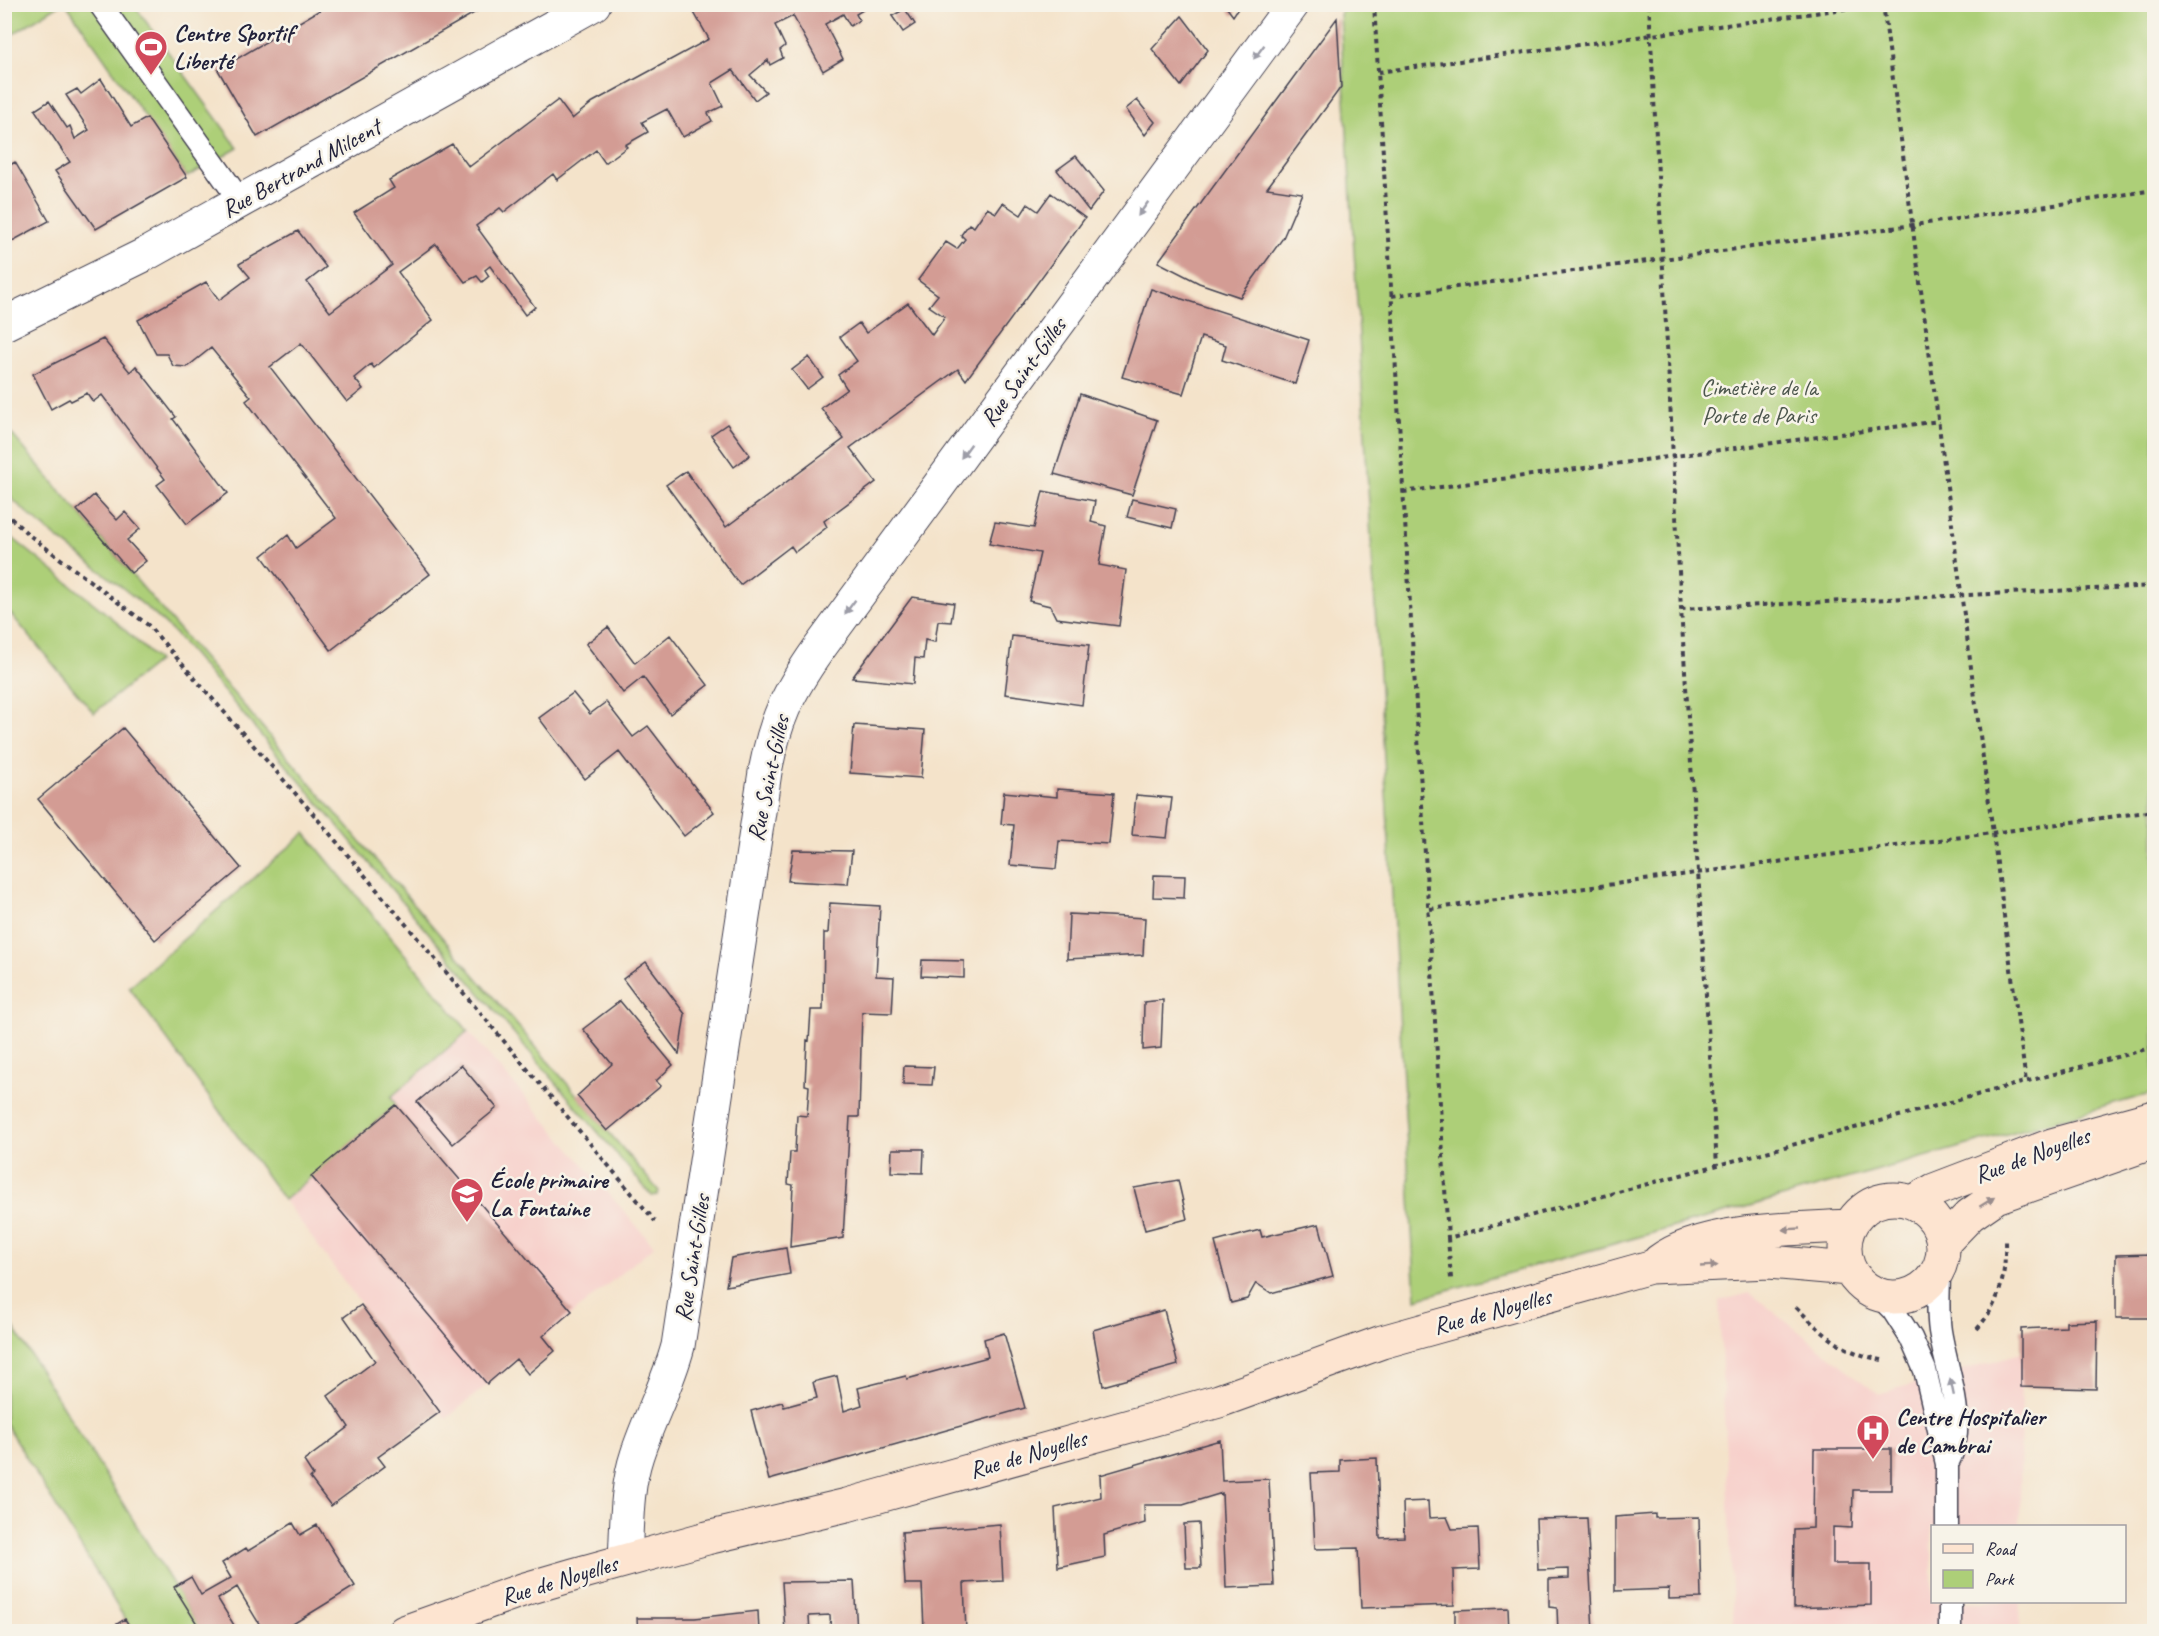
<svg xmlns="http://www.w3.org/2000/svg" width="2159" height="1636" font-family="Caveat,sans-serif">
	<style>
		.built { fill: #f7d0cb }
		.green { fill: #adcf78; stroke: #68785a; stroke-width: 1.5 }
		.building { fill: #d39c94 }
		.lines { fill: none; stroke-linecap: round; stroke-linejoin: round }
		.lane-casing { stroke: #423f50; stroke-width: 25 }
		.street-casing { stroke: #423f50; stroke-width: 35 }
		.secondary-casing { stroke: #423f50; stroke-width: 35 }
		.path { stroke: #423f50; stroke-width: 4; stroke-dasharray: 4.5 4.5; stroke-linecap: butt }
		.lane { stroke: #fff; stroke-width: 22 }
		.street { stroke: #fff; stroke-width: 33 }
		.secondary { stroke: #fde4d0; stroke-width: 33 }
		.oneway { fill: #9c9ca7 }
		.oneway2 { fill: #9a8d8d }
		.labels { text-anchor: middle; stroke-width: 5; stroke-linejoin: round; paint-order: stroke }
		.poi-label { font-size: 24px; font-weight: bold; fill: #22223b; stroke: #f7f3e8; text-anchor: start }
		.street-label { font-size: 24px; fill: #22223b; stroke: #f7f3e8 }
		.park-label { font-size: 24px; fill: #4c564d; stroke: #f7f3e8 }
	</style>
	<rect width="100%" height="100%" fill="#f7f3e8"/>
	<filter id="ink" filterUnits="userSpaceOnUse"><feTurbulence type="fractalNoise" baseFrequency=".0167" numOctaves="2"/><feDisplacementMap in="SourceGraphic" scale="12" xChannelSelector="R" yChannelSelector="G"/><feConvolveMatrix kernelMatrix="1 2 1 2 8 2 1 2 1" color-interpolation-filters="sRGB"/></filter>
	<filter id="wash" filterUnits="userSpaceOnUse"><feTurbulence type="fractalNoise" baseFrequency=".008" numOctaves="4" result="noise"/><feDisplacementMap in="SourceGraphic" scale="24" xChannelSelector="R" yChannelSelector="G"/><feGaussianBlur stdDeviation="1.35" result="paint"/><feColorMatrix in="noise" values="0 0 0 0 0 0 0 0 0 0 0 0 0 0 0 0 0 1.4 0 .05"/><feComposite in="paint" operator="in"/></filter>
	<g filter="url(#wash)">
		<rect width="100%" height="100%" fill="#f4e3ca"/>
		<path class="built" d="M 468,1031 L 654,1246 L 446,1419 L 284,1200 L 396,1105 L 391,1098 Z
			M 1750,1293 L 1878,1394 L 2021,1353 L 2020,1526 L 1932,1526 L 1932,1602 L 2020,1602 L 2019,1631 L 1734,1631 L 1719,1301 Z"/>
		<path class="green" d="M 5,4 L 59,4 L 59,5 L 5,39 Z
			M 1347,4 L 2154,5 L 2154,1093 L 1416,1299 L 1340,14 Z
			M 67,5 L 134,5 L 238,148 L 187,177 Z
			M 4,425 L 659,1191 L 657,1195 L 652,1196 L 175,634 C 123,581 57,545 5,492 Z
			M 5,532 L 112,618 L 158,661 L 94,713 L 5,607 Z
			M 305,833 L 468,1031 L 391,1097 L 396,1105 L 284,1200 L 129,987 Z
			M 4,1312 L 202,1631 L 133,1631 L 125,1619 L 5,1423 Z"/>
		<g id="blocks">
			<path class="building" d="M 330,4 L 490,4 L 257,137 L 218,70 Z
				M 700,4 L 860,4 L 863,10 L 856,14 L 859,20 L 850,26 L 843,14 L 825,24 L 843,59 L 823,71 L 793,16 L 775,25 L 785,46 L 780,50 L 783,58 L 770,65 L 768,60 L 750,75 L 766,92 L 755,100 L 733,70 L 712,83 L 723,106 L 708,113 L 712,121 L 683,137 L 667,109 L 642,122 L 648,132 L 625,145 L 627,147 L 605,163 L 596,150 L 557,180 L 553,174 L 504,212 L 500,208 L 476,226 L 535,307 L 525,315 L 490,266 L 485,270 L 489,276 L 482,282 L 477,276 L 465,282 L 436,244 L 398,272 L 433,320 L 374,368 L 371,364 L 354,378 L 363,389 L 347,402 L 301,343 L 270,367 L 430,574 L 331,650 L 262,556 L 288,535 L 296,548 L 336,518 L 246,401 L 251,397 L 211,348 L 187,367 L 173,366 L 167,354 L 156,354 L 138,320 L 206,282 L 219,300 L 250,277 L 239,264 L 298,231 L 326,267 L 307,282 L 330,312 L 392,265 L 354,213 L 394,188 L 389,180 L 452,144 L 469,167 L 558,100 L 572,119 L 593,102 L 709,39 L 692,9 Z
				M 1224,4 L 1241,4 L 1233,16 Z
				M 905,9 L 915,24 L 903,32 L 892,16 Z
				M 1182,16 L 1208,50 L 1181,86 L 1152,49 Z
				M 1337,18 L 1341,87 L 1267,188 L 1302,193 L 1283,238 L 1240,297 L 1199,283 L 1158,262 Z
				M 101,79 L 131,127 L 147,118 L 187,177 L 96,229 L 55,171 L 70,162 L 35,110 L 49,101 L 67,128 L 70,126 L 75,139 L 89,130 L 66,95 L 77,89 L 81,94 Z
				M 4,99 L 12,109 L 4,114 Z
				M 1137,100 L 1155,122 L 1145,135 L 1126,109 Z
				M 1076,156 L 1104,191 L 1089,211 L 1057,170 Z
				M 15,162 L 49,221 L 5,245 L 5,168 Z
				M 1051,193 L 1085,218 L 966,380 L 958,369 L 850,448 L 876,482 L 824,521 L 827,527 L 795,552 L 791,546 L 740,585 L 666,485 L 686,471 L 726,527 L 844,439 L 821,408 L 847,389 L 838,375 L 857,361 L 840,337 L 859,323 L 866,333 L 908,303 L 932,335 L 945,317 L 929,306 L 938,295 L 918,280 L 946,242 L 957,249 L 965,239 L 961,235 L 969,224 L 974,227 L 987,208 L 996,213 L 1003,203 L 1021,215 L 1028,204 L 1038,211 Z
				M 1151,289 L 1309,340 L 1295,384 L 1222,360 L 1226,345 L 1201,337 L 1183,394 L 1122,377 Z
				M 103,339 L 130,372 L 136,366 L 176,417 L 173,419 L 228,493 L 187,524 L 157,485 L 165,479 L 102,395 L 93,402 L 87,393 L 71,401 L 69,399 L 51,409 L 33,374 Z
				M 809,357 L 823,377 L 807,389 L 792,370 Z
				M 1080,394 L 1157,420 L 1132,495 L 1054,474 Z
				M 727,424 L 750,455 L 734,467 L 711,435 Z
				M 1043,491 L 1095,501 L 1091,522 L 1106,526 L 1099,565 L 1126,570 L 1119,626 L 1056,618 L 1050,606 L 1029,601 L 1040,553 L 989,544 L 995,522 L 1034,528 Z
				M 94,495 L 117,520 L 125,512 L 140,529 L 127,540 L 146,561 L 131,573 L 77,510 Z
				M 1132,499 L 1176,509 L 1172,528 L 1127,517 Z
				M 912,597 L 954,603 L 951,622 L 938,621 L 935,642 L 925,640 L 923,659 L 915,658 L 913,684 L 852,678 Z
				M 608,627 L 635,663 L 670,635 L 708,685 L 670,714 L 643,677 L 623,693 L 586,644 Z
				M 1012,636 L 1089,645 L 1082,705 L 1005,694 Z
				M 573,693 L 590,714 L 606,702 L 633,737 L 648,726 L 714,812 L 684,836 L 619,752 L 585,779 L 539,718 Z
				M 854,725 L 925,730 L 921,778 L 850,773 Z
				M 123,728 L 241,868 L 155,940 L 38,799 Z
				M 1057,789 L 1114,793 L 1109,844 L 1059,841 L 1056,869 L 1010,865 L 1014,825 L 1001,824 L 1004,792 L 1057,797 Z
				M 1136,795 L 1172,798 L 1167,838 L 1132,835 Z
				M 793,850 L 852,851 L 848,884 L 788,881 Z
				M 1154,875 L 1185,876 L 1184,898 L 1153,897 Z
				M 830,903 L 880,906 L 876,976 L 894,977 L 892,1013 L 862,1012 L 859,1117 L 850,1117 L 843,1238 L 790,1247 L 793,1185 L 788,1184 L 790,1152 L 795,1152 L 797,1115 L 807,1116 L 809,1086 L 805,1085 L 807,1040 L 809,1041 L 811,1010 L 823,1010 L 824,933 L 828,933 Z
				M 1069,914 L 1145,918 L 1143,955 L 1067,959 Z
				M 922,960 L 964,961 L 964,978 L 921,976 Z
				M 646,962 L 685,1014 L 679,1054 L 623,979 Z
				M 1163,1000 L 1161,1048 L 1143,1050 L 1144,1002 Z
				M 620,1001 L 673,1065 L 656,1081 L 661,1086 L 607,1131 L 577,1096 L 612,1064 L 583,1029 Z
				M 461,1065 L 497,1108 L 453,1144 L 417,1102 Z
				M 904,1066 L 934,1067 L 932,1085 L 903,1084 Z
				M 396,1105 L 572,1311 L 543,1336 L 555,1351 L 528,1374 L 516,1359 L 487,1384 L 311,1176 Z
				M 892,1149 L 924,1149 L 923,1173 L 891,1172 Z
				M 1178,1180 L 1187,1219 L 1145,1230 L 1134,1188 Z
				M 1319,1224 L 1333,1276 L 1271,1293 L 1256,1283 L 1247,1299 L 1231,1303 L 1215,1242 L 1260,1230 L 1262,1237 Z
				M 786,1248 L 790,1274 L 726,1286 L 731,1258 Z
				M 2154,1254 L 2154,1318 L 2116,1318 L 2116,1255 Z
				M 361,1305 L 440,1412 L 378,1457 L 385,1466 L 331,1506 L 310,1478 L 313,1475 L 304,1461 L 349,1427 L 328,1396 L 375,1361 L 344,1317 Z
				M 1164,1310 L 1178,1365 L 1103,1386 L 1093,1330 Z
				M 2097,1321 L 2096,1389 L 2021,1387 L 2021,1329 L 2066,1327 L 2066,1322 Z
				M 1004,1333 L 1025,1408 L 769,1480 L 751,1411 L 782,1402 L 784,1407 L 817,1398 L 813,1382 L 837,1376 L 844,1411 L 862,1405 L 858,1388 L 906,1376 L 907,1379 L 988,1357 L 984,1339 Z
				M 1220,1440 L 1222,1481 L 1269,1479 L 1274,1586 L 1226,1588 L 1222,1493 L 1183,1505 L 1144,1505 L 1145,1523 L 1104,1535 L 1105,1557 L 1058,1567 L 1055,1508 L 1101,1497 L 1100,1475 Z
				M 1814,1449 L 1891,1449 L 1891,1490 L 1853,1490 L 1852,1528 L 1833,1527 L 1833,1564 L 1871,1564 L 1871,1605 L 1793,1608 L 1794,1529 L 1813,1528 Z
				M 1377,1458 L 1380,1538 L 1404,1537 L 1403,1502 L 1428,1501 L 1429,1518 L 1447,1517 L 1452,1529 L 1478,1528 L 1480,1569 L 1453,1570 L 1454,1605 L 1361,1608 L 1358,1548 L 1315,1549 L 1311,1473 L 1340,1472 L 1340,1460 Z
				M 1655,1514 L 1655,1518 L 1699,1517 L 1701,1598 L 1669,1599 L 1669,1589 L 1615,1591 L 1615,1517 Z
				M 1587,1518 L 1593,1632 L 1558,1632 L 1557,1608 L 1549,1607 L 1549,1579 L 1569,1578 L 1569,1569 L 1538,1570 L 1536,1519 Z
				M 293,1523 L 300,1535 L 317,1525 L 355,1586 L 280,1632 L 264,1632 L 237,1587 L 218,1599 L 237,1630 L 202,1632 L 174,1587 L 191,1577 L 201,1595 L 231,1578 L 222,1563 L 246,1548 L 248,1551 Z
				M 1199,1523 L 1201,1568 L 1186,1568 L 1184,1524 Z
				M 1000,1524 L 1003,1581 L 964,1583 L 966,1632 L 924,1629 L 922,1584 L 905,1584 L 902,1532 Z
				M 854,1581 L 857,1632 L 831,1632 L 830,1615 L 809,1616 L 810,1632 L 785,1632 L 782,1582 Z
				M 1508,1608 L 1509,1632 L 1455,1632 L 1455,1610 Z
				M 758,1611 L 759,1632 L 638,1632 L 637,1618 L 695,1618 Z
				M 125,1619 L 133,1632 L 104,1632 Z"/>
		</g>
	</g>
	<g filter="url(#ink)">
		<use href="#blocks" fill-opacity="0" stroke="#423f50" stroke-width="1.5"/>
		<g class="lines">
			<defs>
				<path id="lane" d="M 100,4 L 241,202
					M 1939,1270 C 1939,1291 1937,1311 1940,1331 C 1947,1375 1969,1422 1947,1464
					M 1879,1296 L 1893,1310 L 1911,1338 L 1925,1370 L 1947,1464 L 1947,1526
					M 1950,1632 L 1950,1602"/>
				<path id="street" d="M 4,324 L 146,254 L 594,4
					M 625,1560 C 627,1525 626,1488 637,1455 C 649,1418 668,1384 678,1346 L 765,772 C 775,720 787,694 818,650 L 1293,4"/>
				<path id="secondary" d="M1845 1248a49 49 0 1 1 98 0a49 49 0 1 1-98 0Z
					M 1913,1202 L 1934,1190 L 2052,1145 L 2154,1117
					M 1944,1242 L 1970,1215 L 1996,1197 L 2154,1142
					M 1659,1261 C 1702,1228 1797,1229 1849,1226
					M 404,1632 L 525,1589 L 573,1575 L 707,1538 L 847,1505 L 1219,1401 L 1382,1342 L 1650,1267 L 1769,1262 L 1849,1269"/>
			</defs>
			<use href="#lane" class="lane-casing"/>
			<use href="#street" class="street-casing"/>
			<use href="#secondary" class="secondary-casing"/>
			<path class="path" d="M 1374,4 L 1448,1238 L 2154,1047
				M 1649,4 L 1681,609 L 1717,1165
				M 1883,4 L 2026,1082
				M 1378,72 L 1881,4
				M 1392,296 C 1646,260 1901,229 2154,190
				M 1403,492 L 1939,421
				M 4,512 L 29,535 L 148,625 L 309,809 L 655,1221
				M 1681,609 L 2154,586
				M 1430,909 L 2154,811
				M 1448,1238 L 1451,1279
				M 1796,1307 C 1824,1335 1841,1352 1882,1360
				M 1977,1329 C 2001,1302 2006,1275 2005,1240"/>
			<use href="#lane" class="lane"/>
			<use href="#street" class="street"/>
			<use href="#secondary" class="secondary"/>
		</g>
		<defs><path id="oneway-solid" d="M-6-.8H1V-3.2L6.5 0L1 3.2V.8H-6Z" transform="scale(1.5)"/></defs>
		<g class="oneway">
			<use href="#oneway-solid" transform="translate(1259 52) rotate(127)"/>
			<use href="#oneway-solid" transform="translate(1143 209) rotate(126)"/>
			<use href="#oneway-solid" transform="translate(966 451) rotate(126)"/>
			<use href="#oneway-solid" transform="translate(850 607) rotate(127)"/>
			<use href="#oneway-solid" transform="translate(1952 1387) rotate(-102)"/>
		</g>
		<g class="oneway2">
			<use href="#oneway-solid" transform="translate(1987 1202) rotate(-32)"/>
			<use href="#oneway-solid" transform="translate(1791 1229) rotate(177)"/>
			<use href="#oneway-solid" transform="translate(1709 1266) rotate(-3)"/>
		</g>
	</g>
	<defs>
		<symbol id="stadium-pin" viewBox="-11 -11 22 30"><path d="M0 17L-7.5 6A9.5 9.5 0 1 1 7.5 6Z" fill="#d1495b" stroke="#f7f3e8"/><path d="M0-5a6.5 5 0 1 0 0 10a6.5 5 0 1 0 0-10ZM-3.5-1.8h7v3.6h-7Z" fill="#fff"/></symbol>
		<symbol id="school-pin" viewBox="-11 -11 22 30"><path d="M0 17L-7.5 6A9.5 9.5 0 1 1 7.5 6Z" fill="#d1495b" stroke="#f7f3e8"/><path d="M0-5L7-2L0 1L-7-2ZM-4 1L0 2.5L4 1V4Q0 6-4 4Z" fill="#fff"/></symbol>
		<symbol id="hospital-pin" viewBox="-11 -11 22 30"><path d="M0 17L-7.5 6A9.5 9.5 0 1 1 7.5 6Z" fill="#d1495b" stroke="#f7f3e8"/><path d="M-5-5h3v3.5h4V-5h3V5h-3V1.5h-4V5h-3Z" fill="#fff"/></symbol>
	</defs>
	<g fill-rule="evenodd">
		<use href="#stadium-pin" x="132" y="28" width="38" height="52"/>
		<use href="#school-pin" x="448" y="1175" width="38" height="52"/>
		<use href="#hospital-pin" x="1854" y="1412" width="38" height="52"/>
	</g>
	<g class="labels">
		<g class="poi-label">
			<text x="174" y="41">Centre Sportif<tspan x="174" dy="28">Liberté</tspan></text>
			<text x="490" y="1188">École primaire<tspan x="490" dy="28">La Fontaine</tspan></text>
			<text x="1896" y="1425">Centre Hospitalier<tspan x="1896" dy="28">de Cambrai</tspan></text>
		</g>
		<g class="street-label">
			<text transform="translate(301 168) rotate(-29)" y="8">Rue Bertrand Milcent</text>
			<text transform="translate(1023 372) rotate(-54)" y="8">Rue Saint-Gilles</text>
			<text transform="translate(768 778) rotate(-78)" y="8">Rue Saint-Gilles</text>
			<text transform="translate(2032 1155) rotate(-20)" y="8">Rue de Noyelles</text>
			<text transform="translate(692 1258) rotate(-81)" y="8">Rue Saint-Gilles</text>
			<text transform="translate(1492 1311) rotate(-15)" y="8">Rue de Noyelles</text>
			<text transform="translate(1028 1454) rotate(-16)" y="8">Rue de Noyelles</text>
			<text transform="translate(559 1580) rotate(-17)" y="8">Rue de Noyelles</text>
		</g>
		<g class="park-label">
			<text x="1759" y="395">Cimetière de la<tspan x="1759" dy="28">Porte de Paris</tspan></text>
		</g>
	</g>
	<rect width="2159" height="1636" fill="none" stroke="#f7f3e8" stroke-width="24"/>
	<rect x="1931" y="1525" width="195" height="78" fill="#f7f3e8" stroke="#a29fa3" stroke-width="1.5"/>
	<rect x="1943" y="1544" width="30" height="9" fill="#fde4d0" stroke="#a29fa3" stroke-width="1.5"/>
	<text x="1985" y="1555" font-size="18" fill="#22223b">Road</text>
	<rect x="1943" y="1570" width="30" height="18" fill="#adcf78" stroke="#a29fa3" stroke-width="1.5"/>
	<text x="1985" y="1585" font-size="18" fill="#22223b">Park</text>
</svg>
